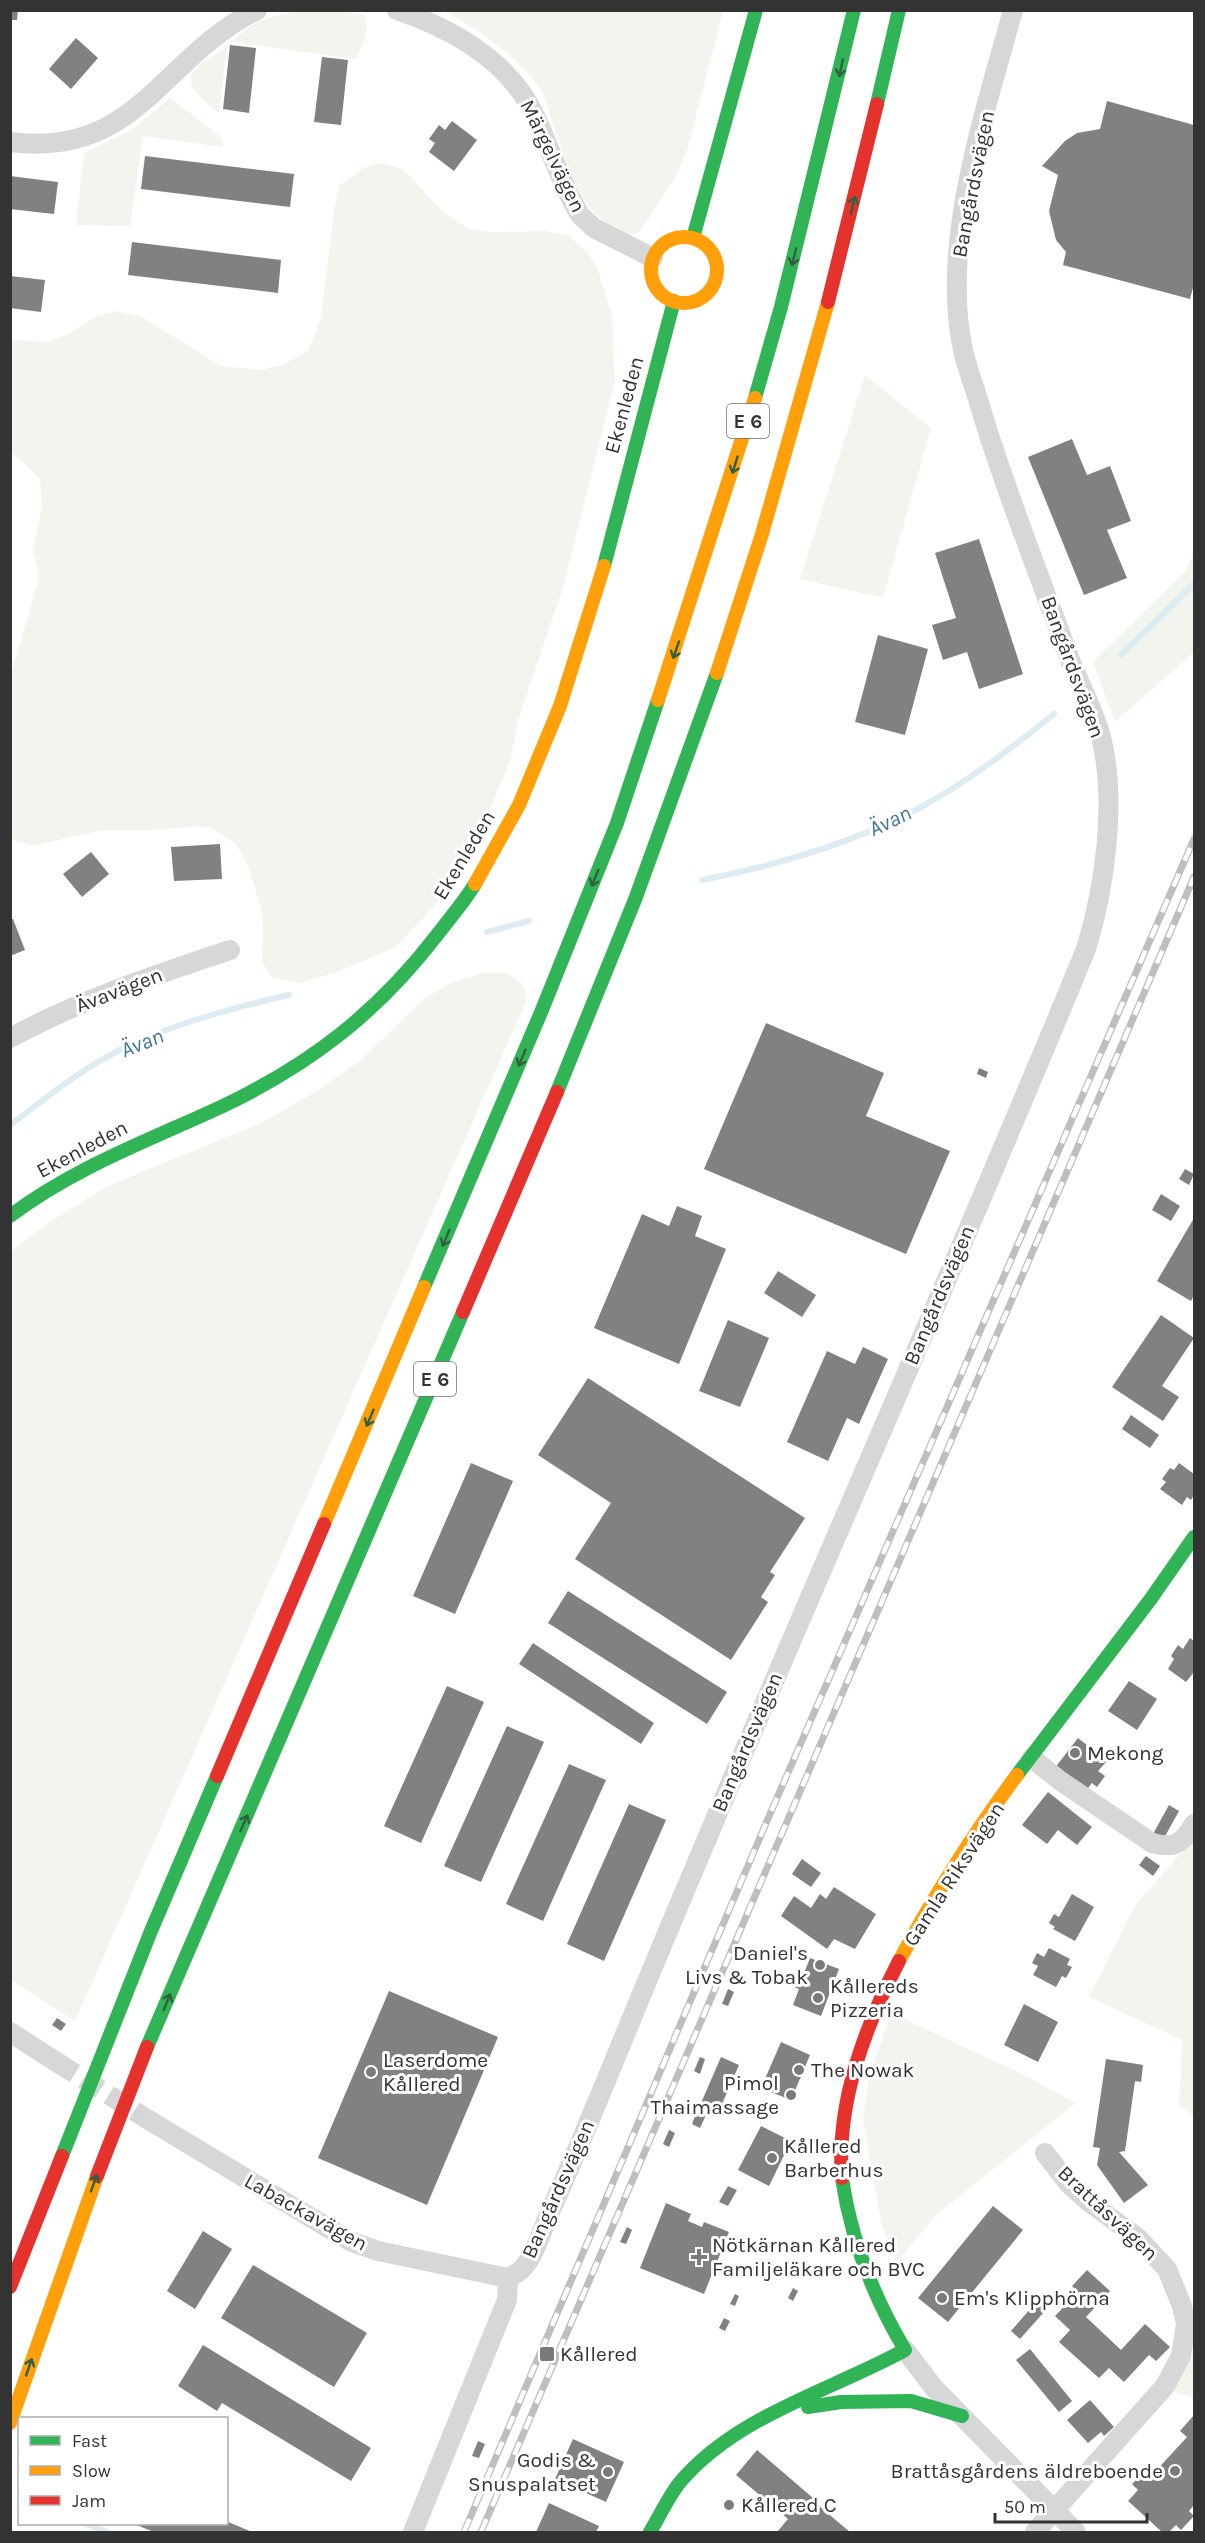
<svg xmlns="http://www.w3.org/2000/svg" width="1205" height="2543" font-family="Karla,sans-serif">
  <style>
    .green { fill: #f1f5ed }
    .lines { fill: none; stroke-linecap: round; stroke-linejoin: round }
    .stream { stroke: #ddebf3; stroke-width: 6 }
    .building { fill: #818181 }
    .street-tunnel { stroke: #d6d6d6; stroke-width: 20; stroke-dasharray: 20 10; stroke-linecap: butt }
    .street { stroke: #d7d7d7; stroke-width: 20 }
    .fast { stroke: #30b455; stroke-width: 14 }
    .slow { stroke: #ff9f0a; stroke-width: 14 }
    .jam { stroke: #e5322d; stroke-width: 14 }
    .rail-casing { stroke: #bebebe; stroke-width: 7 }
    .rail { stroke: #fff; stroke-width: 4.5; stroke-dasharray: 14; stroke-linecap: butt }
    .oneway { stroke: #32603f }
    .poi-dot { fill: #7a7a7a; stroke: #fff; stroke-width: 2 }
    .labels { text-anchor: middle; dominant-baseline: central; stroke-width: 6; stroke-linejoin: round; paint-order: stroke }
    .shield { fill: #fff; stroke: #707070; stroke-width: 1.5 }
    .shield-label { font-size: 20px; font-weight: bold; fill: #333 }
    .street-label { font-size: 21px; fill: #333; stroke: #fff }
    .poi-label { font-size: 21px; fill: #333; stroke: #fff; text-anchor: start }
    .water-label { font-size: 22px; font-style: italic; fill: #3f7597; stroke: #fff }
  </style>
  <rect width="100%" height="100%" fill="#fff"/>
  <!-- green -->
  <g class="green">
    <path d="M338 11 364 15C372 29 361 46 356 59L231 42C238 36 246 29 254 24 278 11 311 10 338 11Z"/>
    <path d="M442 11H723L688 148 676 176 641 230 633 235C581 222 567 167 552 121 548 110 546 97 539 87 521 60 471 23 442 11Z"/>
    <path d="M227 47 219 113C176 80 185 72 227 47Z"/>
    <polygon points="170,98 221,137 223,147 143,136 130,226 76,225 84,153 130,131"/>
    <polygon points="381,163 403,169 442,211 469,229 489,232 545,231 568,235 586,251 597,267 612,316 615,381 564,584 518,721 511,758 478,840 436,904 396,947 342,970 300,983 272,977 262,962 263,916 248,865 236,844 212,828 196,826 156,830 103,830 32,846 11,839 11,674 39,578 33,551 42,507 40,479 18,457 11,454 11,340 48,342 69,334 95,317 116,311 142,317 221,366 261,370 282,365 309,350 321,318 335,204 340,185 365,167"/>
    <polygon points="865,375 931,428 883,598 800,579"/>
    <polygon points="1194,553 1194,652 1115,722 1093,662 1185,572"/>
    <polygon points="483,973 508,973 523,985 527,999 75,2021 11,1980 11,1251 49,1222 108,1186 263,1122 315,1092 360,1061 424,999 450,983"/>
    <polygon points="1194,1839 1194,2116 1179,2105 1182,2040 1089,1997 1135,1905"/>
    <polygon points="891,2013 1018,2072 1076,2103 936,2215 896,2263 881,2222 863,2119 869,2078"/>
    <polygon points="1194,2334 1194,2398 1172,2391 1192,2353"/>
  </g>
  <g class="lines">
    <!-- stream -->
    <g class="stream">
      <polyline points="1121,655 1194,584"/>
      <path d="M702 880C779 865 854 843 923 806 970 780 1013 747 1054 714"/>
      <polyline points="487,932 529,921"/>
      <path d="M10 1125C45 1099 81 1069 120 1050 170 1025 235 1007 289 995"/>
      <polyline points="86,2524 107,2532"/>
    </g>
  </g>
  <!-- building -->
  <g class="building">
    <polygon points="10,10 18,10 17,20 10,20"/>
    <polygon points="76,38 98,58 71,89 49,69"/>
    <polygon points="230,45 256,48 249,113 223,109"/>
    <polygon points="322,57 348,60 341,125 314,122"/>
    <polygon points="1107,101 1194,125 1194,284 1190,299 1063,265 1066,252 1056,240 1049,211 1058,175 1042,166 1065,141 1077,133 1100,129"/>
    <polygon points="452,121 477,140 454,171 429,152 435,143 429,139 439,125 445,130"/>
    <polygon points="145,156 294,174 290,207 141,189"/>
    <polygon points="10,176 58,182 54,214 10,209"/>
    <polygon points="132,242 281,260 278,293 128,275"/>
    <polygon points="10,276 45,280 41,312 10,308"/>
    <polygon points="1072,439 1087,475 1110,466 1131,521 1107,530 1127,578 1084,595 1028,457"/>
    <polygon points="979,539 1023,674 979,689 967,652 943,660 932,625 956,618 935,553"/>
    <polygon points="878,635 928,649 905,735 855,722"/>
    <polygon points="220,844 222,879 174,881 171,847"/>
    <polygon points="91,852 109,874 82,897 63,874"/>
    <polygon points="13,919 25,950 10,956 10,920"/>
    <polygon points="766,1023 884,1073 866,1116 950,1151 906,1254 704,1169"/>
    <polygon points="979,1068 988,1072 986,1078 977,1074"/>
    <polygon points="1185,1169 1194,1174 1189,1185 1179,1179"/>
    <polygon points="1161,1194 1180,1206 1171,1221 1152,1210"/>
    <polygon points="677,1206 702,1216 695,1236 726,1249 679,1364 594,1328 642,1214 669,1226"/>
    <polygon points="1194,1218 1194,1295 1191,1301 1157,1281"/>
    <polygon points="778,1271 816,1295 802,1317 764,1293"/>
    <polygon points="1161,1315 1194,1338 1162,1386 1179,1397 1163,1421 1112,1387"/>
    <polygon points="728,1320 769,1338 740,1407 699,1391"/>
    <polygon points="863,1347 888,1359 859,1424 847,1418 828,1461 787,1442 827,1351 855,1364"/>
    <polygon points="588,1378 805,1518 770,1572 775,1575 761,1597 768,1602 731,1660 575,1559 611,1503 538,1455"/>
    <polygon points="1131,1415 1159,1435 1150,1448 1122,1429"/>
    <polygon points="471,1463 513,1481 455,1614 413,1596"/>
    <polygon points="1179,1463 1194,1474 1194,1495 1191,1500 1187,1497 1182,1505 1160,1489 1166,1482 1162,1479 1170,1468 1174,1470"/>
    <polygon points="568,1591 727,1692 707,1724 548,1623"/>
    <polygon points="1190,1638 1194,1641 1194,1672 1186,1682 1168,1669 1174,1659 1171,1656 1178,1645 1183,1649"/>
    <polygon points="533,1643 654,1723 641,1744 519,1664"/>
    <polygon points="1129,1681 1157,1699 1137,1730 1108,1711"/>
    <polygon points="447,1686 484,1702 421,1843 384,1826"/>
    <polygon points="507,1726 544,1742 481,1882 444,1866"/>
    <polygon points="1078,1738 1107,1761 1098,1771 1105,1776 1097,1787 1092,1783 1084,1793 1054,1769"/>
    <polygon points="569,1764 606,1780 543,1921 506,1904"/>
    <polygon points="1048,1792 1092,1827 1077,1845 1058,1830 1047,1844 1022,1825"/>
    <polygon points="629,1804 666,1820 604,1961 567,1944"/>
    <polygon points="1169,1805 1179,1811 1163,1840 1153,1834"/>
    <polygon points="1146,1856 1160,1866 1153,1876 1139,1865"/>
    <polygon points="802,1859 821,1873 811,1887 792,1874"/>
    <polygon points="834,1887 876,1914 855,1949 834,1939 827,1949 781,1916 794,1896 811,1908 820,1894 826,1899"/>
    <polygon points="1072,1894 1094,1907 1075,1941 1053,1929 1055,1927 1049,1923 1054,1914 1059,1917"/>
    <polygon points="1049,1948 1070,1959 1067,1965 1072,1967 1066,1978 1062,1976 1056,1987 1033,1975 1038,1966 1032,1963 1037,1953 1044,1957"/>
    <polygon points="810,1958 839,1969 821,2016 793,2005 799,1989 792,1986 798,1970 804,1973"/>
    <polygon points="728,1989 734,1992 728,2006 722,2004"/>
    <polygon points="389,1991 498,2037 427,2205 318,2158"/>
    <polygon points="1024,2004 1058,2022 1038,2062 1004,2045"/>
    <polygon points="57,2018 66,2024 61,2031 52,2025"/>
    <polygon points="781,2042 810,2055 791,2100 761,2088"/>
    <polygon points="700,2057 705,2059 700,2074 694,2071"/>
    <polygon points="721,2057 739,2065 719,2111 701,2103"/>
    <polygon points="1106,2059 1143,2065 1141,2082 1135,2081 1125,2151 1119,2152 1148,2185 1124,2203 1097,2165 1100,2148 1093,2147"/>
    <polygon points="697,2111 706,2115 700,2128 692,2124"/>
    <polygon points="761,2126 791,2141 769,2186 738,2170"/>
    <polygon points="669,2130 675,2133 669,2147 663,2144"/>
    <polygon points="728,2186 737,2190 728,2206 719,2202"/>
    <polygon points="666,2203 691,2214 688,2221 702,2227 704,2222 729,2232 704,2294 640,2268"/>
    <polygon points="993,2206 1023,2230 948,2322 918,2298"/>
    <polygon points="627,2227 632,2230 626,2244 620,2242"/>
    <polygon points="203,2231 232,2249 195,2309 167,2291"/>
    <polygon points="253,2265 367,2333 334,2387 221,2318"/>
    <polygon points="1087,2270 1110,2291 1086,2317 1121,2350 1145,2324 1170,2347 1156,2361 1149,2355 1124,2382 1109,2368 1099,2378 1059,2342 1070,2330 1055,2316 1078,2292 1072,2286"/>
    <polygon points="793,2288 798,2291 793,2301 788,2298"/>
    <polygon points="735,2294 739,2296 735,2306 730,2304"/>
    <polygon points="1043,2294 1052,2303 1020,2339 1011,2331"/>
    <polygon points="724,2318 730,2321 725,2331 719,2328"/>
    <polygon points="203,2345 371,2448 351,2481 222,2403 217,2411 178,2386"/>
    <polygon points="1030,2349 1072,2401 1059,2412 1016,2360"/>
    <polygon points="1090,2400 1114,2427 1104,2436 1101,2432 1088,2443 1067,2420"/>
    <polygon points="1194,2415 1194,2505 1189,2511 1194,2516 1181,2530 1176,2525 1169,2532 1162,2532 1128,2501 1138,2490 1132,2484 1147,2469 1153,2474 1187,2437 1180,2431"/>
    <polygon points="573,2439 624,2462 606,2502 555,2479"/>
    <polygon points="478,2441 485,2444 479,2458 472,2456"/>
    <polygon points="757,2450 813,2498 812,2500 850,2532 777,2532 788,2519 736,2475"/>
    <polygon points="549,2503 599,2526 596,2532 536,2532"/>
    <polygon points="226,2521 252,2532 154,2532 134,2524 226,2524"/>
  </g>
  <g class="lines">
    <!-- street-tunnel -->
    <polyline class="street-tunnel" points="58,2063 152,2122"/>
    <!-- street -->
    <g class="street">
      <path d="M397 10C453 29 511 62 536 118 551 150 561 184 580 215L594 228 653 258"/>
      <path d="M10 142C138 158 160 58 257 10"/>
      <path d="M10 1038C80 1000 155 975 230 950"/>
      <path d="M1032 1758 1059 1780 1152 1843C1174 1849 1182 1844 1194 1824"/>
      <polyline points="10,2032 58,2063"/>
      <polyline points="152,2122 350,2241 378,2251 508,2278"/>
      <path d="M508 2278C512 2275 517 2274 521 2270 535 2257 542 2229 550 2212 581 2143 609 2073 638 2003 784 1650 941 1302 1086 949 1105 888 1117 800 1101 737 1094 711 1080 685 1070 660 1041 579 1008 498 983 416 977 394 968 372 963 350 940 244 985 113 1013 10"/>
      <polyline points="905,2350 934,2388 1076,2532"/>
      <polyline points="413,2532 507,2300 508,2278"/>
      <polyline points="1035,2532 1165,2386 1181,2356 1186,2324 1182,2306 1167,2269 1138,2238 1089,2202 1068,2183 1045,2153"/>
    </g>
    <!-- fast -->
    <g class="fast">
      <polyline points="877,104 899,10"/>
      <polyline points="693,238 756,10"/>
      <polyline points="755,398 781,307 854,10"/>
      <polyline points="604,566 674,301"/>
      <polyline points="557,1092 636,897 717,673"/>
      <path d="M10 1216C75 1167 150 1140 223 1106 311 1064 378 1012 437 935 450 918 464 902 475 884"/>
      <polyline points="424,1287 542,1010 617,823 658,700"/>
      <polyline points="1017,1775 1150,1600 1194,1537"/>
      <polyline points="147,2047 463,1312"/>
      <polyline points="62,2156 151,1931 217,1776"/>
      <polyline points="808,2407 841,2402 911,2401 962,2416"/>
      <path d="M650 2532C660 2516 669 2495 681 2481 738 2415 830 2391 905 2350 873 2296 851 2240 842 2178"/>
    </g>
    <!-- slow -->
    <g class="slow">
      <circle cx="684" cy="270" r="33"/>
      <polyline points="717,673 762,534 828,302"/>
      <polyline points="658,700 755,398"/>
      <polyline points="475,884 519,805 560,706 604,566"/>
      <polyline points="324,1524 424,1287"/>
      <path d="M899 1961C934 1896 973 1834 1017 1775"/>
      <polyline points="10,2423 97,2176"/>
    </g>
    <!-- jam -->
    <g class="jam">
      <polyline points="828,302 877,104"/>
      <polyline points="463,1312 557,1092"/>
      <polyline points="217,1776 324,1524"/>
      <polyline points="97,2176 147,2047"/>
      <path d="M842 2178C836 2103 865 2027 899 1961"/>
      <polyline points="10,2287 62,2156"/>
    </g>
    <defs>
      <g id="rail">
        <polyline points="464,2532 770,1814 1194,839"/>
        <polyline points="481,2532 1194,877"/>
      </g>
    </defs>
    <!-- rail casing -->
    <use href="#rail" class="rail-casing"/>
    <!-- rail -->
    <use href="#rail" class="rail"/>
  </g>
  <!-- one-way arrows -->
  <defs><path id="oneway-shaft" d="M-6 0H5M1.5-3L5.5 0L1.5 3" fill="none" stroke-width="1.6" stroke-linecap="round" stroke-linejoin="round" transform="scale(1.5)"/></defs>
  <g class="oneway">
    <use href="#oneway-shaft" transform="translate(841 68) rotate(102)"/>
    <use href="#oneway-shaft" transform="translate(853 205) rotate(-76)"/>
    <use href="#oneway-shaft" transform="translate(794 257) rotate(104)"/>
    <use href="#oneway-shaft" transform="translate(735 465) rotate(107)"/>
    <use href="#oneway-shaft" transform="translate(676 650) rotate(109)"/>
    <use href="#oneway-shaft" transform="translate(595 878) rotate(112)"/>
    <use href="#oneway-shaft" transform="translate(522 1058) rotate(113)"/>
    <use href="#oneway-shaft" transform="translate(446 1238) rotate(113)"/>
    <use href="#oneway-shaft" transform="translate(370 1418) rotate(113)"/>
    <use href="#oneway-shaft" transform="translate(244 1823) rotate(-66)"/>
    <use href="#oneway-shaft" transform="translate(167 2002) rotate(-68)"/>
    <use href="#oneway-shaft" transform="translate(94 2183) rotate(-70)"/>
    <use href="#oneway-shaft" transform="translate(29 2367) rotate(-71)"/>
  </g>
  <!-- markers -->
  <g class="poi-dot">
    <circle cx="1075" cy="1753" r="6"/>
    <circle cx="820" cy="1965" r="6"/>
    <circle cx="818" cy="1998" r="6"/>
    <circle cx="799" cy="2070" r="6"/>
    <circle cx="371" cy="2072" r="6"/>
    <circle cx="791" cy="2095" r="6"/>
    <circle cx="772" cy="2158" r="6"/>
    <path d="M696 2248h6v6h6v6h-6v6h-6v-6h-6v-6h6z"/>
    <circle cx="942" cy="2298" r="6"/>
    <rect x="539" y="2346" width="16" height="16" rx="3"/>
    <circle cx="1175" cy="2471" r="6"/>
    <circle cx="608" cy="2472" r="6"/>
    <circle cx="729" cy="2505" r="6"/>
  </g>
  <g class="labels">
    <!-- shield labels -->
    <g class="shield">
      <rect x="727" y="404" width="42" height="34" rx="4.5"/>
      <rect x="414" y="1362" width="42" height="34" rx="4.5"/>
    </g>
    <g class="shield-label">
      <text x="748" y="421">E 6</text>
      <text x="435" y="1379">E 6</text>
    </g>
    <!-- street labels -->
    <g class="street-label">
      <text transform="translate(553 156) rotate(64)">Märgelvägen</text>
      <text transform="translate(973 184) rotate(-79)">Bangårdsvägen</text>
      <text transform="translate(624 405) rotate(-75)">Ekenleden</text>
      <text transform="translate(1073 667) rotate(70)">Bangårdsvägen</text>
      <text transform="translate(464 855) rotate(-59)">Ekenleden</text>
      <text transform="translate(119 990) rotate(-21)">Ävavägen</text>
      <text transform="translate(82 1149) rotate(-28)">Ekenleden</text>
      <text transform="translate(939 1295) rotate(-67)">Bangårdsvägen</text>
      <text transform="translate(747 1742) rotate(-67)">Bangårdsvägen</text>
      <text transform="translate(954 1874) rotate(-57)">Gamla Riksvägen</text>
      <text transform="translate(558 2189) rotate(-66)">Bangårdsvägen</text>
      <text transform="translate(306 2212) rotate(29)">Labackavägen</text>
      <text transform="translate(1108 2213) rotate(43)">Brattåsvägen</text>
    </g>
    <!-- poi labels -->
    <g class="poi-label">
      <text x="1087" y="1753">Mekong</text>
      <text x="808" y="1953" text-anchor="end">Daniel's<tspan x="808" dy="24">Livs &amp; Tobak</tspan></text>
      <text x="830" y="1986">Kållereds<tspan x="830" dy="24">Pizzeria</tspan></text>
      <text x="383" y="2060">Laserdome<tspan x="383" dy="24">Kållered</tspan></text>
      <text x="811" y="2070">The Nowak</text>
      <text x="779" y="2083" text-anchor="end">Pimol<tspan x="779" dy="24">Thaimassage</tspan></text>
      <text x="784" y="2146">Kållered<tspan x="784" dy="24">Barberhus</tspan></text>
      <text x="712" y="2245">Nötkärnan Kållered<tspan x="712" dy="24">Familjeläkare och BVC</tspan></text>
      <text x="954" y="2298">Em's Klipphörna</text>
      <text x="560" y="2354">Kållered</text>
      <text x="596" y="2460" text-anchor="end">Godis &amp;<tspan x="596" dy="24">Snuspalatset</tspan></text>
      <text x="1163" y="2471" text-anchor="end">Brattåsgårdens äldreboende</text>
      <text x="741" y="2505">Kållered C</text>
    </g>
    <!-- water labels -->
    <g class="water-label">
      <text transform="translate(890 821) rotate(-25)">Ävan</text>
      <text transform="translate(142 1043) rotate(-22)">Ävan</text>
    </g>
  </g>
  <!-- border -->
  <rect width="1205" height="2543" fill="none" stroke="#333333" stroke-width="24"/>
  <!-- legend -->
  <rect x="18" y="2417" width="210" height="108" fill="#ffffff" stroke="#adadad" stroke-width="1.5"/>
  <rect x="30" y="2436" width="30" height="9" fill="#30b455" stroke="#adadad" stroke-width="1.5"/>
  <text x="72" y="2447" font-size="18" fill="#333333">Fast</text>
  <rect x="30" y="2466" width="30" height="9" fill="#ff9f0a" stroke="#adadad" stroke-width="1.5"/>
  <text x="72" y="2477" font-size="18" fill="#333333">Slow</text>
  <rect x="30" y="2496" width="30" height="9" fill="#e5322d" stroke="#adadad" stroke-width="1.5"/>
  <text x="72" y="2507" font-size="18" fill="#333333">Jam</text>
  <!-- scale -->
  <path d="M995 2513v9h152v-9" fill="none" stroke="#333333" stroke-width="3"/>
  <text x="1004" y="2513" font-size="18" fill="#333333" stroke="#ffffff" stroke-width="4.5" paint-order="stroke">50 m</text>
</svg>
